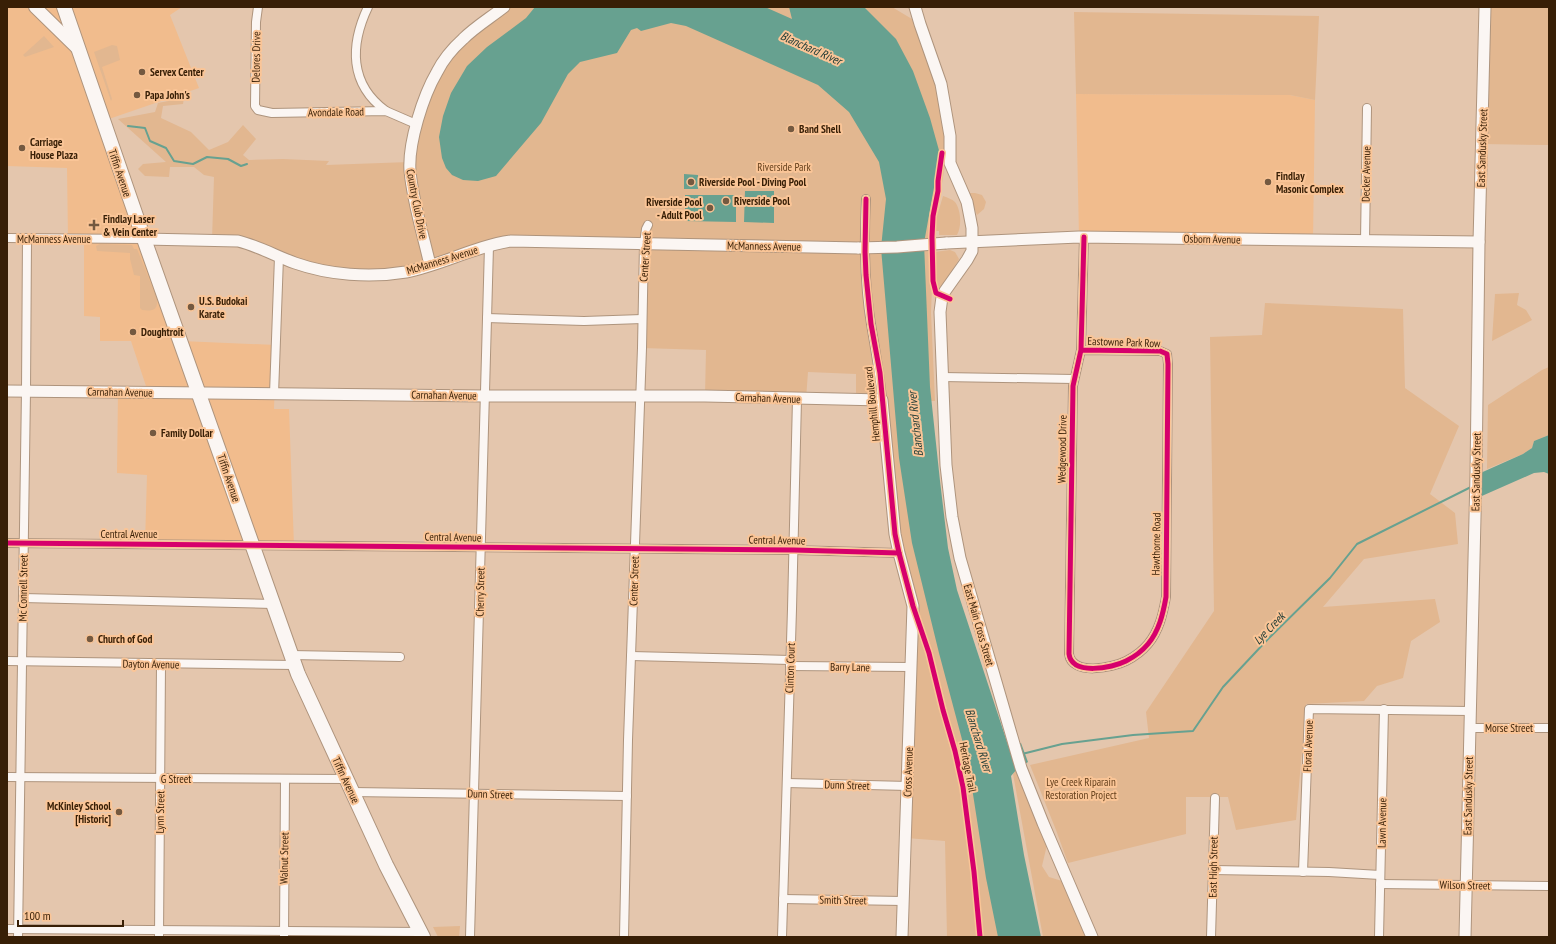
<svg xmlns="http://www.w3.org/2000/svg" width="1556" height="944" font-family="'PT Sans Narrow',sans-serif">
  <style>
    .built { fill: #f1bc8d }
    .green { fill: #e2b790 }
    .water { fill: #67a190 }
    .lines { fill: none; stroke-linecap: round; stroke-linejoin: round }
    .stream { stroke: #67a190; stroke-width: 2 }
    .street-casing { stroke: #ae947d; stroke-width: 10 }
    .secondary-casing { stroke: #ae947d; stroke-width: 13 }
    .primary-casing { stroke: #ae947d; stroke-width: 14 }
    .highway-casing { stroke: #ae947d; stroke-width: 16 }
    .street { stroke: #fbf6f3; stroke-width: 8 }
    .secondary { stroke: #fbf6f3; stroke-width: 11 }
    .primary { stroke: #fbf6f3; stroke-width: 12 }
    .highway { stroke: #fbf6f3; stroke-width: 14 }
    .secondary-bridge-casing { stroke: #ae947d; stroke-width: 13; stroke-linecap: butt }
    .secondary-bridge { stroke: #fbf6f3; stroke-width: 11 }
    .cycleway-casing { stroke: #fac597; stroke-width: 8 }
    .cycleway { stroke: #d6006c; stroke-width: 5 }
    .poi-dot { fill: #745940; stroke: #fac597; stroke-width: 1.5 }
    .labels { text-anchor: middle; dominant-baseline: central; stroke-width: 4; stroke-linejoin: round; paint-order: stroke }
    .street-label { font-size: 11px; fill: #381f06; stroke: #fac597 }
    .poi-label { font-size: 11px; font-weight: bold; fill: #381f06; stroke: #fac597; text-anchor: start }
    .park-label { font-size: 11px; fill: #643f1b; stroke: #fac597 }
    .water-label { font-size: 12px; font-style: italic; fill: #1d3a35; stroke: #fac597 }
  </style>
  <rect width="100%" height="100%" fill="#e4c6ad"/>
  <!-- built -->
  <g class="built">
    <polygon points="7,7 182,7 170,15 199,88 103,121 181,341 276,345 274,409 289,409 294,546 145,544 147,475 117,473 118,392 148,392 131,341 100,341 100,317 84,316 84,239 68,238 67,168 7,166"/>
    <polygon points="1076,94 1290,95 1315,100 1313,240 1079,237"/>
  </g>
  <!-- green -->
  <g class="green">
    <path d="M504 7H892L912 19 936 84 945 136V164L937 216 943 196C948 198 952 199 955 202 961 210 962 226 957 235H939V231H935L936 225 933 258 931 313 935 401H913L1019 937H947L945 841 906 838 913 606 899 553 882 400 856 399V374L808 372 806 399 705 396 706 350 642 348 644 244 511 241 430 265 338 273 248 244 212 240 214 177 204 175 194 167H170L169 177 145 176 138 169 143 164 166 162 118 119 155 112 158 103 184 98 183 104 163 106 161 118 191 132 209 150 228 142 243 125 256 139 243 155 249 160 283 159 329 161 326 165 409 162 437 72Z"/>
    <polygon points="1485,7 1549,7 1549,145 1482,144"/>
    <polygon points="1074,12 1319,16 1315,100 1290,95 1076,94"/>
    <polygon points="44,36 54,47 25,57 23,55"/>
    <polygon points="112,45 117,46 120,60 102,67 112,99 111,101 94,52"/>
    <polygon points="969,193 975,193 982,195 986,202 984,209 977,215"/>
    <path d="M100 244 132 245 134 249H137L157 299C158 311 152 311 142 310L140 308V276L134 275 130 259V253L97 251 96 246Z"/>
    <polygon points="950,250 955,252 959,259 942,289 939,290 936,288 934,252"/>
    <polygon points="1519,293 1517,305 1526,310 1532,320 1492,341 1495,294"/>
    <polygon points="1265,303 1403,309 1405,388 1459,426 1430,494 1455,513 1458,544 1364,559 1323,607 1435,599 1440,622 1411,641 1403,678 1377,686 1364,701 1306,704 1296,820 1236,830 1228,797 1186,797 1186,834 1068,863 1056,830 1030,765 1149,738 1146,712 1214,611 1210,337 1262,335"/>
    <polygon points="1549,367 1549,435 1534,441 1532,448 1523,454 1487,469 1488,405 1542,370"/>
    <polygon points="1017,769 1047,845 1042,866 1049,877 1062,881 1066,887 1087,937 1043,937 1013,774"/>
    <polygon points="460,926 459,937 438,937 433,927"/>
  </g>
  <!-- water -->
  <g class="water">
    <polygon points="535,7 765,7 792,19 789,7 864,7 896,39 913,71 930,118 940,154 924,243 930,387 940,481 948,548 957,590 1008,745 1021,743 1028,762 1017,769 1011,776 1024,855 1041,937 998,937 986,878 968,762 939,653 912,543 899,458 881,248 886,199 879,162 849,112 818,85 686,26 671,23 641,31 637,28 631,30 617,53 580,62 568,74 541,123 496,176 478,181 463,180 452,175 446,168 442,158 439,137 443,116 451,93 467,66 487,47 526,18"/>
    <polygon points="684,174 698,175 698,189 684,189"/>
    <polygon points="745,191 774,191 774,223 744,222"/>
    <polygon points="685,195 736,195 736,222 685,221"/>
    <polygon points="1549,435 1549,474 1544,472 1534,473 1475,499 1476,475 1523,454 1532,448 1534,441"/>
  </g>
  <g class="lines">
    <!-- stream -->
    <g class="stream">
      <polyline points="128,126 145,128 150,141 166,148 174,161 193,164 207,157 228,159 241,166 247,164"/>
      <polyline points="1022,754 1062,744 1133,735 1193,731 1223,687 1268,639 1330,578 1357,544 1471,487"/>
    </g>
    <defs>
      <g id="street">
        <polyline points="258,7 256,22 255,106 258,110 272,113 386,111 416,124"/>
        <path d="M368 7C350 45 349 84 386 111"/>
        <path d="M866 199C864 240 864 283 871 324 875 349 880 374 882 400"/>
        <polyline points="7,238 144,239"/>
        <polyline points="1365,241 1367,108"/>
        <polyline points="487,318 584,321 642,319"/>
        <path d="M1081 350 1160 351 1167 354 1168 364 1166 597C1163 614 1159 631 1148 644 1143 650 1134 657 1126 661 1112 668 1072 676 1069 654L1073 386 1081 350 1084 237"/>
        <polyline points="942,377 1074,379"/>
        <polyline points="274,394 279,257"/>
        <polyline points="7,543 794,550 899,553"/>
        <polyline points="23,598 272,604"/>
        <polyline points="291,655 400,657"/>
        <polyline points="631,656 790,660"/>
        <polyline points="7,661 295,665"/>
        <polyline points="790,666 911,667"/>
        <polyline points="1469,728 1549,728"/>
        <polyline points="7,777 346,779"/>
        <polyline points="787,783 908,786"/>
        <polyline points="352,792 627,796"/>
        <polyline points="1213,870 1329,872 1380,875"/>
        <polyline points="1303,872 1309,709 1470,711"/>
        <polyline points="1380,884 1549,886"/>
        <polyline points="783,899 903,901"/>
        <polyline points="7,929 420,932"/>
        <polyline points="18,937 26,391 27,239"/>
        <polyline points="159,937 161,664"/>
        <polyline points="284,937 285,779"/>
        <polyline points="470,937 489,246"/>
        <polyline points="624,937 628,740 642,348 644,244 646,229 648,225"/>
        <polyline points="782,937 792,609 797,399"/>
        <polyline points="1211,937 1215,798"/>
        <polyline points="1379,937 1384,709"/>
      </g>
      <g id="secondary">
        <polyline points="915,7 920,24 941,84 950,136 950,163 967,202 972,228 972,251 967,260 945,291 942,297 940,312 946,465 952,517 960,558 1021,768 1043,823 1092,937"/>
        <path d="M144 239 238 241C258 246 276 256 295 263 329 275 370 278 406 272 442 265 475 246 511 241L859 248"/>
        <polyline points="946,243 1079,237 1479,242"/>
        <path d="M430 265C423 234 413 203 410 171 408 143 423 96 437 72 443 60 453 48 463 39 475 27 490 18 504 7"/>
        <polyline points="7,391 485,396 705,396 882,400 895,534 899,553 913,606 902,937"/>
        <polyline points="1465,937 1476,475 1479,242 1485,7"/>
      </g>
      <polyline id="primary" points="35,7 78,49"/>
      <polyline id="highway" points="64,7 144,239 298,674 386,865 423,937"/>
    </defs>
    <!-- street casing -->
    <use href="#street" class="street-casing"/>
    <!-- secondary casing -->
    <use href="#secondary" class="secondary-casing"/>
    <!-- primary casing -->
    <use href="#primary" class="primary-casing"/>
    <!-- highway casing -->
    <use href="#highway" class="highway-casing"/>
    <!-- street -->
    <use href="#street" class="street"/>
    <!-- secondary -->
    <use href="#secondary" class="secondary"/>
    <!-- primary -->
    <use href="#primary" class="primary"/>
    <!-- highway -->
    <use href="#highway" class="highway"/>
    <defs>
      <polyline id="secondary-bridge" points="859,248 897,247 946,243"/>
    </defs>
    <!-- secondary-bridge casing -->
    <use href="#secondary-bridge" class="secondary-bridge-casing"/>
    <!-- secondary-bridge -->
    <use href="#secondary-bridge" class="secondary-bridge"/>
    <defs>
      <g id="cycleway">
        <polyline points="942,153 938,181 938,191 933,216 932,237 933,281 936,293 950,299"/>
        <polyline points="866,199 865,252 866,275 871,324 880,373 895,534 899,553 913,606 929,653 943,710 955,751 963,787 974,872 980,937"/>
        <path d="M1081 350 1160 351 1167 354 1168 364 1166 597C1163 614 1159 631 1148 644 1143 650 1134 657 1126 661 1112 668 1072 676 1069 654L1073 386 1081 350 1084 237"/>
        <polyline points="7,543 794,550 899,553"/>
      </g>
    </defs>
    <!-- cycleway casing -->
    <use href="#cycleway" class="cycleway-casing"/>
    <!-- cycleway -->
    <use href="#cycleway" class="cycleway"/>
  </g>
  <!-- markers -->
  <g class="poi-dot">
    <circle cx="142" cy="72" r="4"/>
    <circle cx="137" cy="95" r="4"/>
    <circle cx="791" cy="129" r="4"/>
    <circle cx="22" cy="148" r="4"/>
    <circle cx="691" cy="182" r="4"/>
    <circle cx="1268" cy="182" r="4"/>
    <circle cx="726" cy="201" r="4"/>
    <circle cx="710" cy="208" r="4"/>
    <path d="M92 219h4v4h4v4h-4v4h-4v-4h-4v-4h4z"/>
    <circle cx="191" cy="307" r="4"/>
    <circle cx="133" cy="332" r="4"/>
    <circle cx="153" cy="433" r="4"/>
    <circle cx="90" cy="639" r="4"/>
    <circle cx="119" cy="812" r="4"/>
  </g>
  <g class="labels">
    <!-- street labels -->
    <g class="street-label">
      <text transform="translate(256 57) rotate(-89)">Delores Drive</text>
      <text transform="translate(336 112) rotate(-1)">Avondale Road</text>
      <text transform="translate(1482 148) rotate(-88)">East Sandusky Street</text>
      <text transform="translate(120 173) rotate(71)">Tiffin Avenue</text>
      <text transform="translate(1366 174) rotate(-89)">Decker Avenue</text>
      <text transform="translate(417 204) rotate(79)">Country Club Drive</text>
      <text x="54" y="239">McManness Avenue</text>
      <text transform="translate(1212 239) rotate(1)">Osborn Avenue</text>
      <text transform="translate(764 246) rotate(1)">McManness Avenue</text>
      <text transform="translate(645 257) rotate(-86)">Center Street</text>
      <text transform="translate(442 260) rotate(-17)">McManness Avenue</text>
      <text transform="translate(1124 342) rotate(2)">Eastowne Park Row</text>
      <text transform="translate(120 392) rotate(1)">Carnahan Avenue</text>
      <text transform="translate(444 395) rotate(1)">Carnahan Avenue</text>
      <text transform="translate(768 398) rotate(2)">Carnahan Avenue</text>
      <text transform="translate(872 404) rotate(-96)">Hemphill Boulevard</text>
      <text transform="translate(1062 449) rotate(-89)">Wedgewood Drive</text>
      <text transform="translate(1476 472) rotate(-89)">East Sandusky Street</text>
      <text transform="translate(229 478) rotate(71)">Tiffin Avenue</text>
      <text x="129" y="534">Central Avenue</text>
      <text transform="translate(453 537) rotate(1)">Central Avenue</text>
      <text transform="translate(777 540) rotate(1)">Central Avenue</text>
      <text transform="translate(1156 544) rotate(-89)">Hawthorne Road</text>
      <text transform="translate(634 581) rotate(-88)">Center Street</text>
      <text transform="translate(23 588) rotate(-89)">Mc Connell Street</text>
      <text transform="translate(480 592) rotate(-89)">Cherry Street</text>
      <text transform="translate(979 625) rotate(74)">East Main Cross Street</text>
      <text transform="translate(151 664) rotate(1)">Dayton Avenue</text>
      <text transform="translate(850 667) rotate(1)">Barry Lane</text>
      <text transform="translate(790 668) rotate(-88)">Clinton Court</text>
      <text x="1509" y="728">Morse Street</text>
      <text transform="translate(1308 746) rotate(-88)">Floral Avenue</text>
      <text transform="translate(968 767) rotate(79)">Heritage Trail</text>
      <text transform="translate(908 772) rotate(-88)">Cross Avenue</text>
      <text x="176" y="779">G Street</text>
      <text transform="translate(346 780) rotate(65)">Tiffin Avenue</text>
      <text transform="translate(847 785) rotate(2)">Dunn Street</text>
      <text transform="translate(490 794) rotate(2)">Dunn Street</text>
      <text transform="translate(1468 796) rotate(-89)">East Sandusky Street</text>
      <text transform="translate(160 812) rotate(-89)">Lynn Street</text>
      <text transform="translate(1382 823) rotate(-89)">Lawn Avenue</text>
      <text transform="translate(284 858) rotate(-89)">Walnut Street</text>
      <text transform="translate(1213 867) rotate(-89)">East High Street</text>
      <text transform="translate(1465 885) rotate(1)">Wilson Street</text>
      <text transform="translate(843 900) rotate(1)">Smith Street</text>
    </g>
    <!-- poi labels -->
    <g class="poi-label">
      <text x="150" y="72">Servex Center</text>
      <text x="145" y="95">Papa John's</text>
      <text x="799" y="129">Band Shell</text>
      <text x="30" y="142">Carriage<tspan x="30" dy="13">House Plaza</tspan></text>
      <text x="1276" y="176">Findlay<tspan x="1276" dy="13">Masonic Complex</tspan></text>
      <text x="699" y="182">Riverside Pool - Diving Pool</text>
      <text x="734" y="201">Riverside Pool</text>
      <text x="702" y="202" text-anchor="end">Riverside Pool<tspan x="702" dy="13">- Adult Pool</tspan></text>
      <text x="103" y="219">Findlay Laser<tspan x="103" dy="13">&amp; Vein Center</tspan></text>
      <text x="199" y="301">U.S. Budokai<tspan x="199" dy="13">Karate</tspan></text>
      <text x="141" y="332">Doughtroit</text>
      <text x="161" y="433">Family Dollar</text>
      <text x="98" y="639">Church of God</text>
      <text x="111" y="806" text-anchor="end">McKinley School<tspan x="111" dy="13">[Historic]</tspan></text>
    </g>
    <!-- park labels -->
    <g class="park-label">
      <text x="784" y="167">Riverside Park</text>
      <text x="1081" y="782">Lye Creek Riparain<tspan x="1081" dy="13">Restoration Project</tspan></text>
    </g>
    <!-- water labels -->
    <g class="water-label">
      <text transform="translate(811 48) rotate(24)">Blanchard River</text>
      <text transform="translate(915 424) rotate(-96)">Blanchard River</text>
      <text transform="translate(1269 628) rotate(-46)">Lye Creek</text>
      <text transform="translate(979 740) rotate(73)">Blanchard River</text>
    </g>
  </g>
  <!-- border -->
  <rect width="1556" height="944" fill="none" stroke="#381f06" stroke-width="16"/>
  <!-- scale -->
  <path d="M18 920v6h105v-6" fill="none" stroke="#381f06" stroke-width="2"/>
  <text x="24" y="920" font-size="12" fill="#381f06" stroke="#fac597" stroke-width="3" paint-order="stroke">100 m</text>
</svg>
